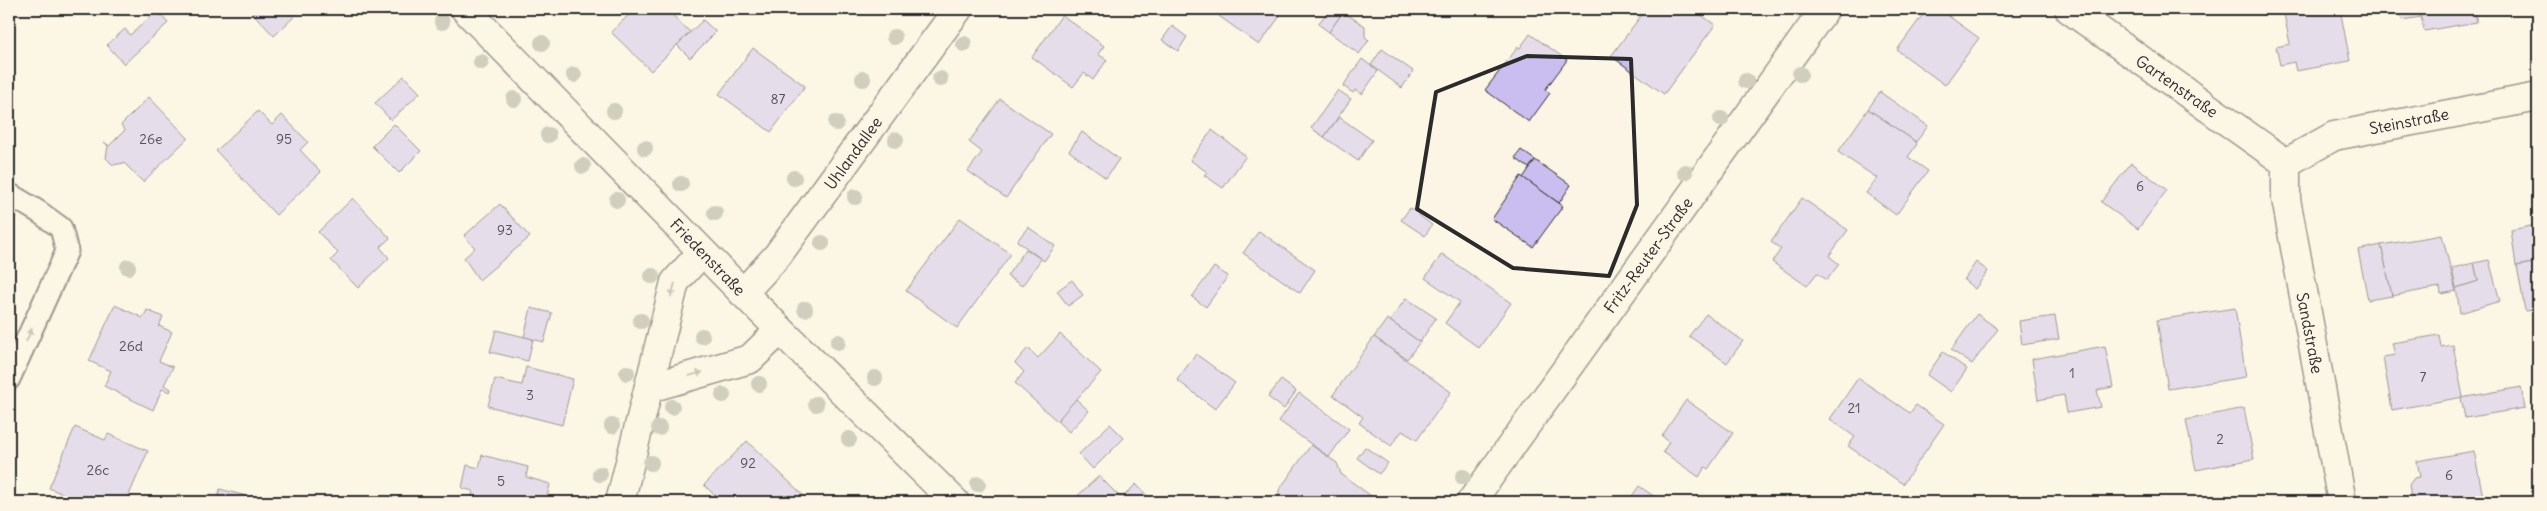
<svg xmlns="http://www.w3.org/2000/svg" width="2547" height="511" font-family="Delius,sans-serif">
  <style>
    .building { fill: #cabef0; stroke: #2b2b2b }
    .lines { fill: none; stroke-linecap: round; stroke-linejoin: round }
    .service-casing { stroke: #2b2b2b; stroke-width: 25 }
    .minor-casing { stroke: #2b2b2b; stroke-width: 31 }
    .tertiary-casing { stroke: #2b2b2b; stroke-width: 31 }
    .service { stroke: #fcf5e5; stroke-width: 21 }
    .minor { stroke: #fcf5e5; stroke-width: 28 }
    .tertiary { stroke: #fcf5e5; stroke-width: 28 }
    .tree { fill: #9c9f8e }
    .oneway { fill: #949088 }
    .marked { fill: none; stroke: #2b2b2b; stroke-width: 4; stroke-linejoin: round }
    .labels { text-anchor: middle; dominant-baseline: central; stroke-width: 4.5; stroke-linejoin: round; paint-order: stroke }
    .number-label { font-size: 14px; fill: #53505c }
    .street-label { font-size: 16px; fill: #2b2b2b; stroke: #fcf5e5 }
  </style>
  <rect width="100%" height="100%" fill="#fcf5e5"/>
  <filter id="ink" filterUnits="userSpaceOnUse"><feTurbulence type="fractalNoise" baseFrequency=".02" numOctaves="2"/><feDisplacementMap in="SourceGraphic" scale="10" xChannelSelector="R" yChannelSelector="G"/><feConvolveMatrix kernelMatrix="1 2 1 2 8 2 1 2 1" color-interpolation-filters="sRGB"/></filter>
  <g filter="url(#ink)">
    <!-- building -->
    <g class="building">
      <polygon points="249,9 302,9 274,36"/>
      <polygon points="635,9 666,9 690,32 651,71 611,32"/>
      <polygon points="1224,9 1271,9 1280,16 1259,45 1219,16"/>
      <polygon points="1330,9 1339,9 1343,12 1329,32 1318,24"/>
      <polygon points="1646,9 1693,9 1715,25 1664,94 1611,56"/>
      <polygon points="1927,9 1939,9 1979,38 1945,85 1897,50"/>
      <polygon points="2283,9 2340,9 2350,61 2296,71 2294,62 2280,65 2276,47 2290,44"/>
      <polygon points="2400,9 2419,9 2421,17 2402,20"/>
      <polygon points="2419,9 2474,9 2477,22 2424,31"/>
      <polygon points="157,11 168,23 124,64 107,45 125,29 130,35"/>
      <polygon points="1343,12 1365,26 1365,37 1369,40 1359,54 1329,32"/>
      <polygon points="1062,15 1104,46 1098,54 1107,60 1093,80 1084,73 1073,87 1032,57"/>
      <polygon points="703,20 716,32 690,58 677,45"/>
      <polygon points="1172,26 1187,37 1178,51 1162,40"/>
      <polygon points="1530,34 1567,60 1545,90 1550,93 1529,122 1485,90 1518,47 1520,48"/>
      <polygon points="753,48 805,86 771,132 719,94"/>
      <polygon points="1382,49 1413,71 1402,88 1371,65"/>
      <polygon points="1362,59 1378,71 1362,94 1355,90 1353,93 1343,86"/>
      <polygon points="404,76 420,93 391,120 375,103"/>
      <polygon points="1338,90 1351,99 1324,137 1311,128"/>
      <polygon points="1880,92 1928,126 1916,142 1868,109"/>
      <polygon points="149,97 188,138 143,182 124,163 113,165 106,158 108,146 104,142 109,146 125,130 121,125"/>
      <polygon points="1000,99 1051,134 1006,198 968,171 982,152 969,142"/>
      <polygon points="1868,109 1916,142 1917,144 1908,157 1928,171 1896,215 1866,193 1877,178 1838,152"/>
      <polygon points="258,111 272,125 282,115 308,142 300,150 321,172 276,215 216,151"/>
      <polygon points="1339,117 1372,140 1358,161 1324,137"/>
      <polygon points="394,124 421,151 399,173 372,146"/>
      <polygon points="1212,130 1246,156 1223,188 1204,175 1207,172 1190,160"/>
      <polygon points="1082,132 1119,159 1106,178 1069,151"/>
      <polygon points="1521,150 1535,160 1529,168 1515,158"/>
      <polygon points="1535,160 1571,185 1559,203 1523,178"/>
      <polygon points="2131,163 2167,190 2138,229 2101,202"/>
      <polygon points="1521,176 1563,206 1533,247 1492,219"/>
      <polygon points="353,198 390,238 380,247 389,258 358,288 331,260 338,253 318,232"/>
      <polygon points="1802,198 1848,230 1829,256 1839,264 1827,280 1817,273 1807,286 1772,262 1781,249 1771,242"/>
      <polygon points="500,204 530,237 479,280 464,258 475,248 464,236"/>
      <polygon points="1410,208 1432,225 1425,236 1401,220"/>
      <polygon points="960,218 1011,254 957,328 906,291"/>
      <polygon points="2535,225 2538,262 2516,266 2511,230"/>
      <polygon points="1028,227 1055,246 1044,261 1017,241"/>
      <polygon points="1259,231 1315,270 1300,293 1243,253"/>
      <polygon points="2442,235 2456,291 2441,294 2440,287 2392,296 2381,245"/>
      <polygon points="2381,245 2392,296 2368,300 2358,250"/>
      <polygon points="1026,249 1041,259 1022,286 1007,276"/>
      <polygon points="1442,254 1511,303 1479,348 1445,323 1460,302 1425,278"/>
      <polygon points="2489,260 2500,301 2460,313 2456,288 2478,281 2474,263"/>
      <polygon points="1976,262 1988,271 1975,289 1964,280"/>
      <polygon points="2538,262 2538,309 2525,311 2517,266"/>
      <polygon points="2474,263 2478,281 2456,288 2452,268"/>
      <polygon points="1214,267 1228,276 1206,307 1192,297"/>
      <polygon points="1072,280 1083,295 1068,306 1057,291"/>
      <polygon points="1406,298 1436,318 1420,342 1390,321"/>
      <polygon points="115,305 143,318 147,310 163,317 159,326 172,332 159,361 173,367 164,385 171,389 170,392 162,389 153,410 104,386 111,371 89,361"/>
      <polygon points="531,308 552,313 544,342 524,337"/>
      <polygon points="2235,308 2246,377 2168,389 2157,320"/>
      <polygon points="1706,314 1743,341 1727,363 1689,336"/>
      <polygon points="1977,314 1998,329 1972,364 1951,350"/>
      <polygon points="2055,316 2059,339 2022,345 2019,321"/>
      <polygon points="1387,319 1420,342 1407,359 1374,337"/>
      <polygon points="496,330 533,339 528,361 490,352"/>
      <polygon points="1060,334 1101,372 1057,421 1015,383 1024,372 1015,363 1028,348 1038,358"/>
      <polygon points="2439,335 2441,347 2453,345 2463,397 2392,410 2383,357 2395,355 2392,343"/>
      <polygon points="1374,337 1451,392 1417,440 1402,431 1391,446 1359,423 1363,417 1333,395"/>
      <polygon points="2105,346 2113,387 2097,390 2101,407 2067,413 2064,395 2038,400 2032,359"/>
      <polygon points="1943,352 1967,369 1951,392 1927,375"/>
      <polygon points="1196,354 1235,383 1215,409 1177,380"/>
      <polygon points="526,367 573,379 562,425 488,406 495,379 522,385"/>
      <polygon points="1858,378 1910,413 1916,405 1944,424 1903,484 1848,446 1855,437 1830,419"/>
      <polygon points="1281,380 1296,391 1284,409 1268,397"/>
      <polygon points="2521,387 2525,408 2465,418 2461,398"/>
      <polygon points="1299,393 1349,429 1329,457 1279,421"/>
      <polygon points="1076,399 1089,411 1069,432 1057,421"/>
      <polygon points="1686,400 1733,433 1708,469 1705,467 1699,477 1663,452 1669,442 1662,436"/>
      <polygon points="2244,408 2254,459 2196,470 2186,420"/>
      <polygon points="1110,424 1124,438 1093,469 1079,454"/>
      <polygon points="75,427 105,440 108,434 148,451 126,502 81,502 49,488"/>
      <polygon points="747,441 810,502 722,502 704,485"/>
      <polygon points="1311,445 1337,463 1341,474 1371,496 1367,502 1279,502 1279,490"/>
      <polygon points="1365,447 1388,463 1379,474 1357,458"/>
      <polygon points="2474,451 2484,502 2424,502 2411,496 2409,485 2414,478 2420,477 2417,461"/>
      <polygon points="482,455 528,467 526,477 550,484 546,502 471,502 473,491 462,488 467,465 479,468"/>
      <polygon points="1099,476 1125,502 1071,502"/>
      <polygon points="1136,484 1153,502 1125,502 1121,499"/>
      <polygon points="1639,486 1662,502 1628,502"/>
      <polygon points="220,489 246,496 245,502 217,502"/>
      <polygon points="2260,498 2261,502 2239,502"/>
    </g>
    <g class="lines">
      <defs>
        <polyline id="service" points="9,194 39,212 61,228 67,251 9,379"/>
        <g id="minor">
          <polyline points="2069,9 2286,163"/>
          <polyline points="2286,163 2286,199 2342,502"/>
          <polyline points="2286,163 2334,136 2538,97"/>
          <polyline points="743,293 777,256 958,9"/>
          <polyline points="649,388 750,359 780,330"/>
          <polyline points="620,502 675,282 702,252"/>
          <polyline points="1471,502 1825,9"/>
        </g>
        <polyline id="tertiary" points="465,9 743,293 955,502"/>
      </defs>
      <!-- service casing -->
      <use href="#service" class="service-casing"/>
      <!-- minor casing -->
      <use href="#minor" class="minor-casing"/>
      <!-- tertiary casing -->
      <use href="#tertiary" class="tertiary-casing"/>
      <!-- service -->
      <use href="#service" class="service"/>
      <!-- minor -->
      <use href="#minor" class="minor"/>
      <!-- tertiary -->
      <use href="#tertiary" class="tertiary"/>
    </g>
    <!-- trees -->
    <g class="tree">
      <circle cx="442" cy="22" r="8"/>
      <circle cx="894" cy="37" r="8"/>
      <circle cx="542" cy="43" r="8"/>
      <circle cx="964" cy="44" r="8"/>
      <circle cx="481" cy="62" r="8"/>
      <circle cx="1800" cy="74" r="8"/>
      <circle cx="574" cy="75" r="8"/>
      <circle cx="863" cy="79" r="8"/>
      <circle cx="940" cy="79" r="8"/>
      <circle cx="1746" cy="81" r="8"/>
      <circle cx="514" cy="99" r="8"/>
      <circle cx="614" cy="111" r="8"/>
      <circle cx="1721" cy="119" r="8"/>
      <circle cx="836" cy="123" r="8"/>
      <circle cx="548" cy="135" r="8"/>
      <circle cx="896" cy="140" r="8"/>
      <circle cx="645" cy="148" r="8"/>
      <circle cx="583" cy="166" r="8"/>
      <circle cx="1685" cy="172" r="8"/>
      <circle cx="794" cy="178" r="8"/>
      <circle cx="681" cy="184" r="8"/>
      <circle cx="855" cy="197" r="8"/>
      <circle cx="617" cy="200" r="8"/>
      <circle cx="715" cy="213" r="8"/>
      <circle cx="822" cy="243" r="8"/>
      <circle cx="128" cy="267" r="8"/>
      <circle cx="652" cy="276" r="8"/>
      <circle cx="805" cy="309" r="8"/>
      <circle cx="641" cy="321" r="8"/>
      <circle cx="702" cy="336" r="8"/>
      <circle cx="838" cy="342" r="8"/>
      <circle cx="627" cy="373" r="8"/>
      <circle cx="875" cy="378" r="8"/>
      <circle cx="759" cy="384" r="8"/>
      <circle cx="723" cy="395" r="8"/>
      <circle cx="816" cy="404" r="8"/>
      <circle cx="672" cy="407" r="8"/>
      <circle cx="612" cy="426" r="8"/>
      <circle cx="659" cy="428" r="8"/>
      <circle cx="849" cy="439" r="8"/>
      <circle cx="651" cy="463" r="8"/>
      <circle cx="600" cy="474" r="8"/>
      <circle cx="1463" cy="477" r="8"/>
      <circle cx="978" cy="484" r="8"/>
    </g>
    <!-- one-way arrows -->
    <defs><path id="oneway-solid" d="M-6-.8H1V-3.2L6.5 0L1 3.2V.8H-6Z" transform="scale(1.25)"/></defs>
    <g class="oneway">
      <use href="#oneway-solid" transform="translate(673 290) rotate(106)"/>
      <use href="#oneway-solid" transform="translate(29 335) rotate(-66)"/>
      <use href="#oneway-solid" transform="translate(696 374) rotate(-16)"/>
    </g>
  </g>
  <!-- marked area -->
  <path d="M0 0H2547V511H0ZM1527 56 1631 59 1637 205 1609 276 1513 268 1417 209 1436 92Z" fill="#fcf5e5" fill-opacity=".55" fill-rule="evenodd"/>
  <path class="marked" d="M1527 56 1631 59 1637 205 1609 276 1513 268 1417 209 1436 92Z"/>
  <g class="labels">
    <!-- number labels -->
    <g class="number-label">
      <text x="778" y="99">87</text>
      <text x="151" y="139">26e</text>
      <text x="284" y="139">95</text>
      <text x="2140" y="186">6</text>
      <text x="505" y="230">93</text>
      <text x="131" y="346">26d</text>
      <text x="2072" y="373">1</text>
      <text x="2423" y="377">7</text>
      <text x="530" y="395">3</text>
      <text x="1854" y="408">21</text>
      <text x="2220" y="439">2</text>
      <text x="748" y="463">92</text>
      <text x="98" y="470">26c</text>
      <text x="2449" y="475">6</text>
      <text x="501" y="481">5</text>
    </g>
    <!-- street labels -->
    <g class="street-label">
      <text transform="translate(2177 86) rotate(35)">Gartenstraße</text>
      <text transform="translate(2409 121) rotate(-11)">Steinstraße</text>
      <text transform="translate(853 153) rotate(-54)">Uhlandallee</text>
      <text transform="translate(1648 255) rotate(-54)">Fritz-Reuter-Straße</text>
      <text transform="translate(708 257) rotate(46)">Friedenstraße</text>
      <text transform="translate(2310 333) rotate(79)">Sandstraße</text>
    </g>
  </g>
  <!-- margin -->
  <rect width="2547" height="511" fill="none" stroke="#fcf5e5" stroke-width="30"/>
  <rect x="15" y="15" width="2517" height="481" fill="none" stroke="#2b2b2b" stroke-width="2" filter="url(#ink)"/>
</svg>
